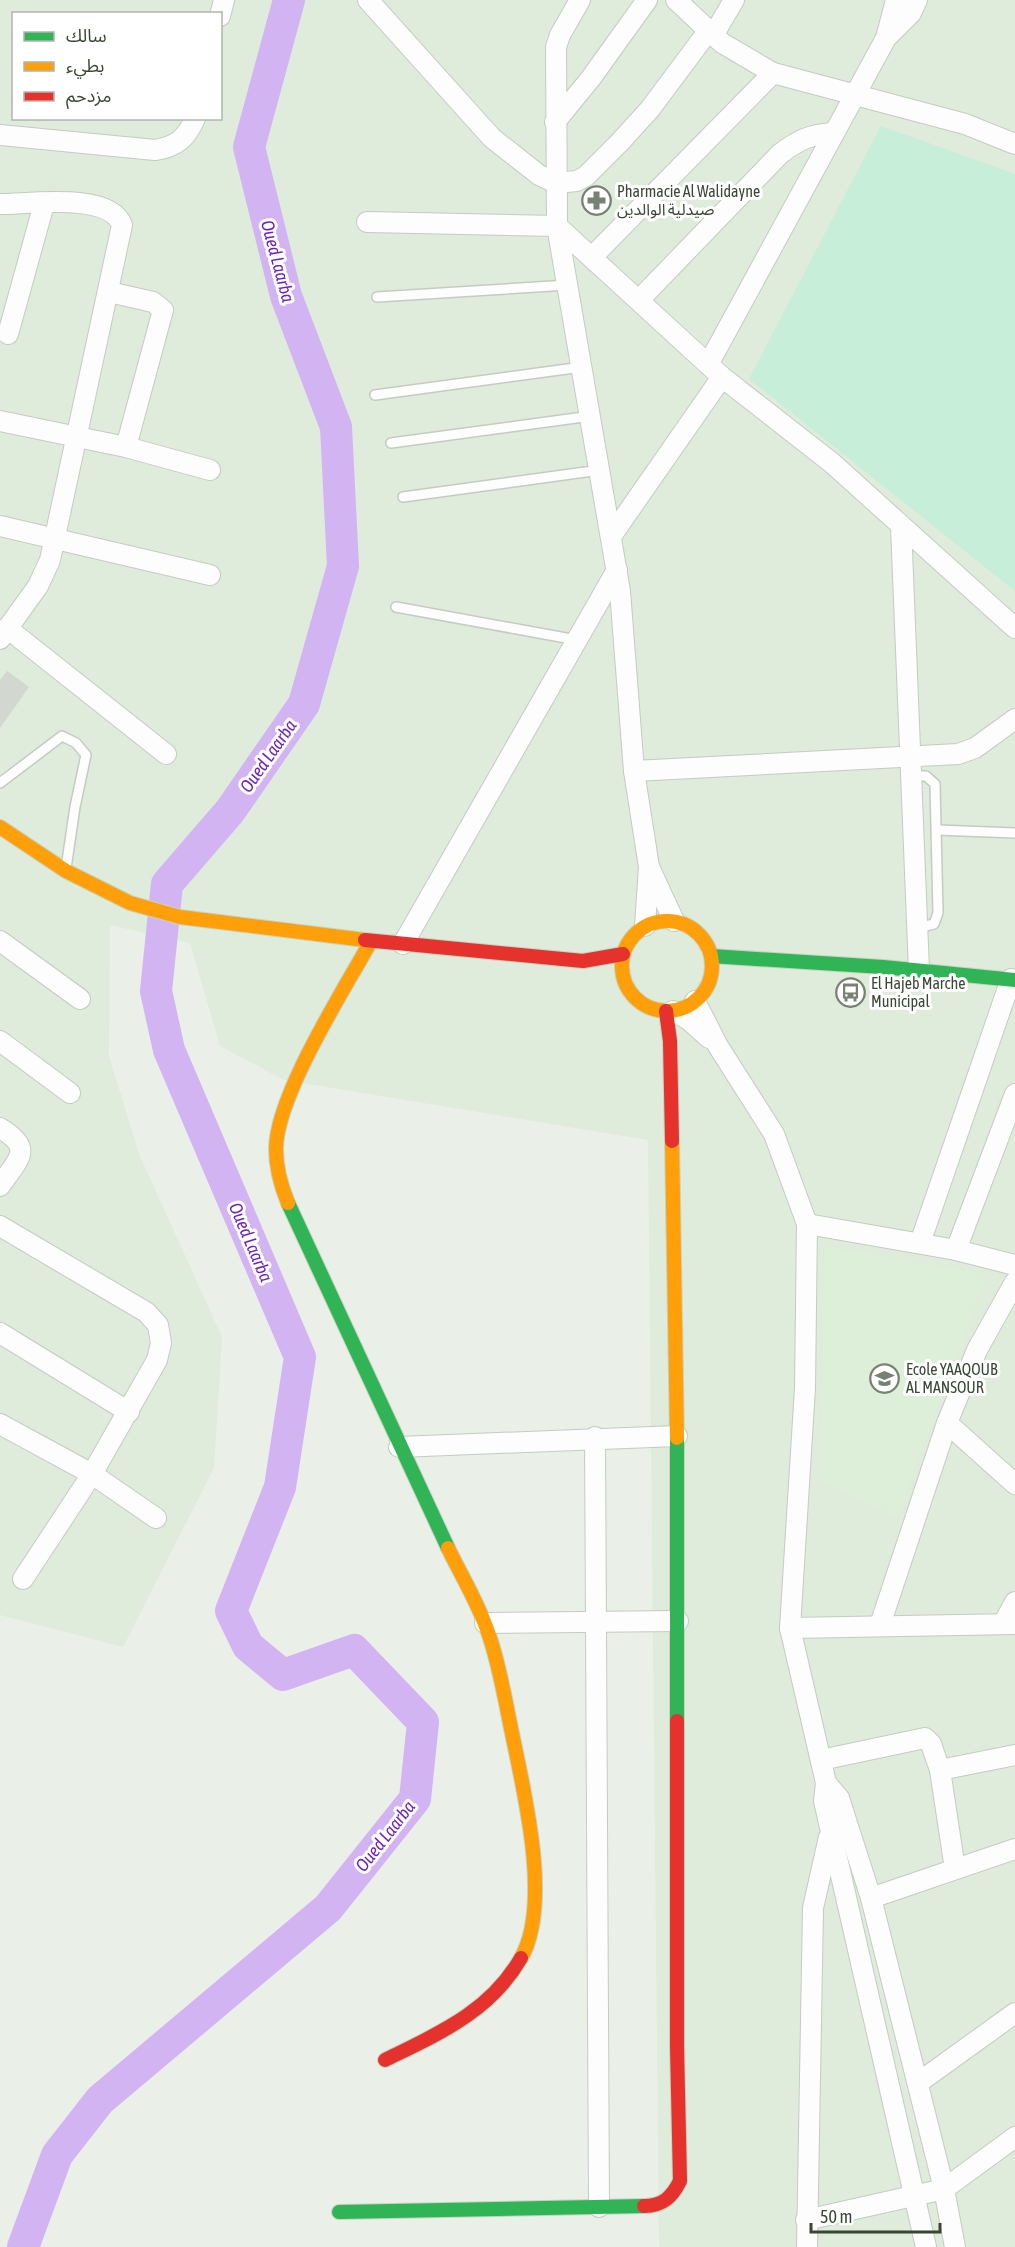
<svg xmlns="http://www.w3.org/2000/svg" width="1015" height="2247" font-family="'Asap Condensed','Noto Sans Arabic',sans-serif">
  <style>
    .residential { fill: #dfebdb; fill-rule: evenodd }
    .education { fill: #deefd9 }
    .green { fill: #c7eed9 }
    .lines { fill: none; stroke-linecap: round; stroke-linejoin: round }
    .river { stroke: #d2b4f2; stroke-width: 32 }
    .building { fill: #d2d8cf }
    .lane-casing { stroke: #c4ccc2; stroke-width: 12 }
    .street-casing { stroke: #c4ccc2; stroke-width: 22 }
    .fast-casing { stroke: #c5d3c1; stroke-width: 16 }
    .slow-casing { stroke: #c5d3c1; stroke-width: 16 }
    .jam-casing { stroke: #c5d3c1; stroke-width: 16 }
    .lane { stroke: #fcfdfc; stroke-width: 9 }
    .street { stroke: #fcfdfc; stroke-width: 20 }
    .fast { stroke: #30b455; stroke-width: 14 }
    .slow { stroke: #ff9f0a; stroke-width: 14 }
    .jam { stroke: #e5322d; stroke-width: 14 }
    .labels { text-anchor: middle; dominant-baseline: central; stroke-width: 6; stroke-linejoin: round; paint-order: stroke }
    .poi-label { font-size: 16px; fill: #3a4734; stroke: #fff; text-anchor: start }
    .water-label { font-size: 18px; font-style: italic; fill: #6e24bc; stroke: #fff }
  </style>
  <rect width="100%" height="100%" fill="#eaf0e8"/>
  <!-- residential -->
  <path class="residential" d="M0 0H1015V2247H659L648 1140 284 1080 220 1046 190 943 110 925 109 1056 139 1154 222 1337 214 1468 123 1647 0 1615ZM14 14H220V118H14Z"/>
  <!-- education -->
  <polygon class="education" points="824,1246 987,1275 897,1517 821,1481"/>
  <!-- green -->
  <polygon class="green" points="881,126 1015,174 1015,591 749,379"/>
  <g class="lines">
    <!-- river -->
    <polyline class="river" points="23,2247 57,2155 100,2100 328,1908 415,1799 423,1722 354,1650 283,1675 248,1646 231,1611 280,1487 300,1357 169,1050 156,991 167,884 230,811 304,704 343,566 336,427 286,296 249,147 289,0"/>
  </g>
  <!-- building -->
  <polygon class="building" points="7,671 29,687 0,728 0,680"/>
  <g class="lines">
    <defs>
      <g id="lane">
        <polyline points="377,297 568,285"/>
        <polyline points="375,395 582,367"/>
        <polyline points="391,443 591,416"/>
        <polyline points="403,497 600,470"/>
        <polyline points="396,607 577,640"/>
        <polyline points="911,776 926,776 935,784 938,913 934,924 917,928"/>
        <polyline points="0,783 62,736 76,743 86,755 75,807 66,868"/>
        <polyline points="937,830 1015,833"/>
      </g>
      <g id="street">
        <polyline points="368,0 492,138 539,175 556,183 577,181 586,176 620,142 650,109 709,30"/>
        <polyline points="580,0 560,35 556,47 557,226 620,591 634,771 649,867 645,926"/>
        <polyline points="676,0 722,43 773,73 965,124 1015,144"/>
        <polyline points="220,16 224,0"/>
        <polyline points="714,34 734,0"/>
        <polyline points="886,38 911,13 917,0"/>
        <polyline points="555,122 591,78 647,0"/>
        <path d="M0 135 155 150C176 147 187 138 195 118"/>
        <path d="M0 204C30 204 110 192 122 225L50 560 38 586 0 639"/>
        <polyline points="367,222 557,226 722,377 832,463 1015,628"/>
        <polyline points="592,257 773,73"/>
        <polyline points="109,292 153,302 163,310 126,447"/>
        <path d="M639 300 780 154C798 140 811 134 834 133"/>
        <polyline points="8,334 44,204"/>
        <polyline points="709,363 886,38 896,0"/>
        <polyline points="0,421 126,447 210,470"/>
        <polyline points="0,526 210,575"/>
        <polyline points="901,526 919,971"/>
        <polyline points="612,535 722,377"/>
        <polyline points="7,628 166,754"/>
        <polyline points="634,771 958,754 975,748 1015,719"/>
        <polyline points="650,869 674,921"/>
        <polyline points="0,941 80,999"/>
        <polyline points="403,944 617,570"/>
        <polyline points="695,1001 718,1046 774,1134 807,1224 805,1388 790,1628 826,1783 824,1801 926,2247"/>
        <polyline points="673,1011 689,1020 709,1038"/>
        <polyline points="0,1041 70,1093"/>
        <path d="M0 1128C35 1149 18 1159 0 1186"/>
        <polyline points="807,1224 956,1250 1015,1265"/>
        <polyline points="0,1226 146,1312 158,1325 161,1343 157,1360 92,1474 23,1579"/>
        <polyline points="920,1243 1011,979"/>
        <polyline points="956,1250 1015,1094"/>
        <polyline points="0,1333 129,1412"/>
        <polyline points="947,1423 1015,1484"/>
        <polyline points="0,1424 92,1474 156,1518"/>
        <polyline points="595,1437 599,2207"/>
        <polyline points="399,1447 677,1436"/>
        <polyline points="485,1623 678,1621"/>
        <polyline points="1003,1624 1015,1602"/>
        <polyline points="880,1625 947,1423 977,1350 1015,1282"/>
        <polyline points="790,1628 1015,1624"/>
        <polyline points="821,1760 925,1738 931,1744 940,1770"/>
        <polyline points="826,1783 839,1798 871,1898 944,2189 955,2247"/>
        <polyline points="955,1869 940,1770 1015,1755"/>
        <polyline points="871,1898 1015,1849"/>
        <polyline points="918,2083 1015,2013"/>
        <polyline points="806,2220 944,2189 1015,2137"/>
        <polyline points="807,2247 813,1908 829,1837"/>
      </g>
      <g id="fast">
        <polyline points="711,956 883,967 1015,980"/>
        <polyline points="288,1203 448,1548"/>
        <polyline points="677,1438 677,1721"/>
        <polyline points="339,2212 644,2206"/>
      </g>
      <g id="slow">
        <polyline points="0,827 66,871 130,903 180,917 365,940"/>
        <circle cx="667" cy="966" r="45"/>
        <polyline points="672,1141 677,1438"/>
        <path d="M288 1203C281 1186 276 1167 276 1149 276 1096 344 990 371 941"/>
        <path d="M448 1548C462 1577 479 1604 489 1635 500 1667 505 1700 512 1733 524 1792 552 1904 521 1958"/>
      </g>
      <g id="jam">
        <polyline points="365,940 583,961 623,954"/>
        <polyline points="666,1011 670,1041 672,1141"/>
        <path d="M385 2060C438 2034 490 2012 521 1958"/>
        <path d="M644 2206C663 2206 672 2197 680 2181L677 2046V1721"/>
      </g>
    </defs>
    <!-- lane casing -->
    <use href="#lane" class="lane-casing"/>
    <!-- street casing -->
    <use href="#street" class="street-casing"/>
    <!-- fast casing -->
    <use href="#fast" class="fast-casing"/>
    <!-- slow casing -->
    <use href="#slow" class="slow-casing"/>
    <!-- jam casing -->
    <use href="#jam" class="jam-casing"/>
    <!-- lane -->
    <use href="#lane" class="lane"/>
    <!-- street -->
    <use href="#street" class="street"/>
    <!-- fast -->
    <use href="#fast" class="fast"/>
    <!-- slow -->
    <use href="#slow" class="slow"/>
    <!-- jam -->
    <use href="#jam" class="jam"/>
  </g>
  <!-- icons -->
  <defs>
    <symbol id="pharmacy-ring" viewBox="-11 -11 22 22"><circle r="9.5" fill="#fff" stroke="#788273" stroke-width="1.5"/><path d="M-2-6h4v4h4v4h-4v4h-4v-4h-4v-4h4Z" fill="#788273"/></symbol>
    <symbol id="bus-ring" viewBox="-11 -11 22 22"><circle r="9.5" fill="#fff" stroke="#788273" stroke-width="1.5"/><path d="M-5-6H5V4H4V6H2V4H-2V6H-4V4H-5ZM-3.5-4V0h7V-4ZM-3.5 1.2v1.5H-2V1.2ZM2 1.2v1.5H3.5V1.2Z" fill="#788273"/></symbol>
    <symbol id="school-ring" viewBox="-11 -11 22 22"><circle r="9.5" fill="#fff" stroke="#788273" stroke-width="1.5"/><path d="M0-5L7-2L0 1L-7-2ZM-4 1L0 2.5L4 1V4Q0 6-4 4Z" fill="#788273"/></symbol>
  </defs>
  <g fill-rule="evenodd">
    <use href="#pharmacy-ring" x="580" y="184" width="33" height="33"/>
    <use href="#bus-ring" x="834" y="976" width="33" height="33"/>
    <use href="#school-ring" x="868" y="1362" width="33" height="33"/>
  </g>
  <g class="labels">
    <!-- poi labels -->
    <g class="poi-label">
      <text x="617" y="191">Pharmacie Al Walidayne<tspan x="617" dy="18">صيدلية الوالدين</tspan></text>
      <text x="871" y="983">El Hajeb Marche<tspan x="871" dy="18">Municipal</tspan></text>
      <text x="906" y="1369">Ecole YAAQOUB<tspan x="906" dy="18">AL MANSOUR</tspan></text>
    </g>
    <!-- water labels -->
    <g class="water-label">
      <text transform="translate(278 261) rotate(75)">Oued Laarba</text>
      <text transform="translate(268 756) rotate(-55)">Oued Laarba</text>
      <text transform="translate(251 1242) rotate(67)">Oued Laarba</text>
      <text transform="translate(385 1836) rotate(-52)">Oued Laarba</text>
    </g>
  </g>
  <!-- legend -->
  <rect x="12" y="12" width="210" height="108" fill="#ffffff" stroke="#b0b5ae" stroke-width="1.5"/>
  <rect x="24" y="32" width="30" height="9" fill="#30b455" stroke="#b0b5ae" stroke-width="1.5"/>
  <text x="66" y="42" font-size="18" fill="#3a4734">سالك</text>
  <rect x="24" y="62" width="30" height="9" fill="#ff9f0a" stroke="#b0b5ae" stroke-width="1.5"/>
  <text x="66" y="72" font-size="18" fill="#3a4734">بطيء</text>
  <rect x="24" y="92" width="30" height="9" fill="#e5322d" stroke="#b0b5ae" stroke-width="1.5"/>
  <text x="66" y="102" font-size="18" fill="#3a4734">مزدحم</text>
  <!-- scale -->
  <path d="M811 2223v9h129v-9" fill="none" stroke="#3a4734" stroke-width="3"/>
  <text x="820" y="2223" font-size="18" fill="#3a4734" stroke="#ffffff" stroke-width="4.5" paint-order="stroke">50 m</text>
</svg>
